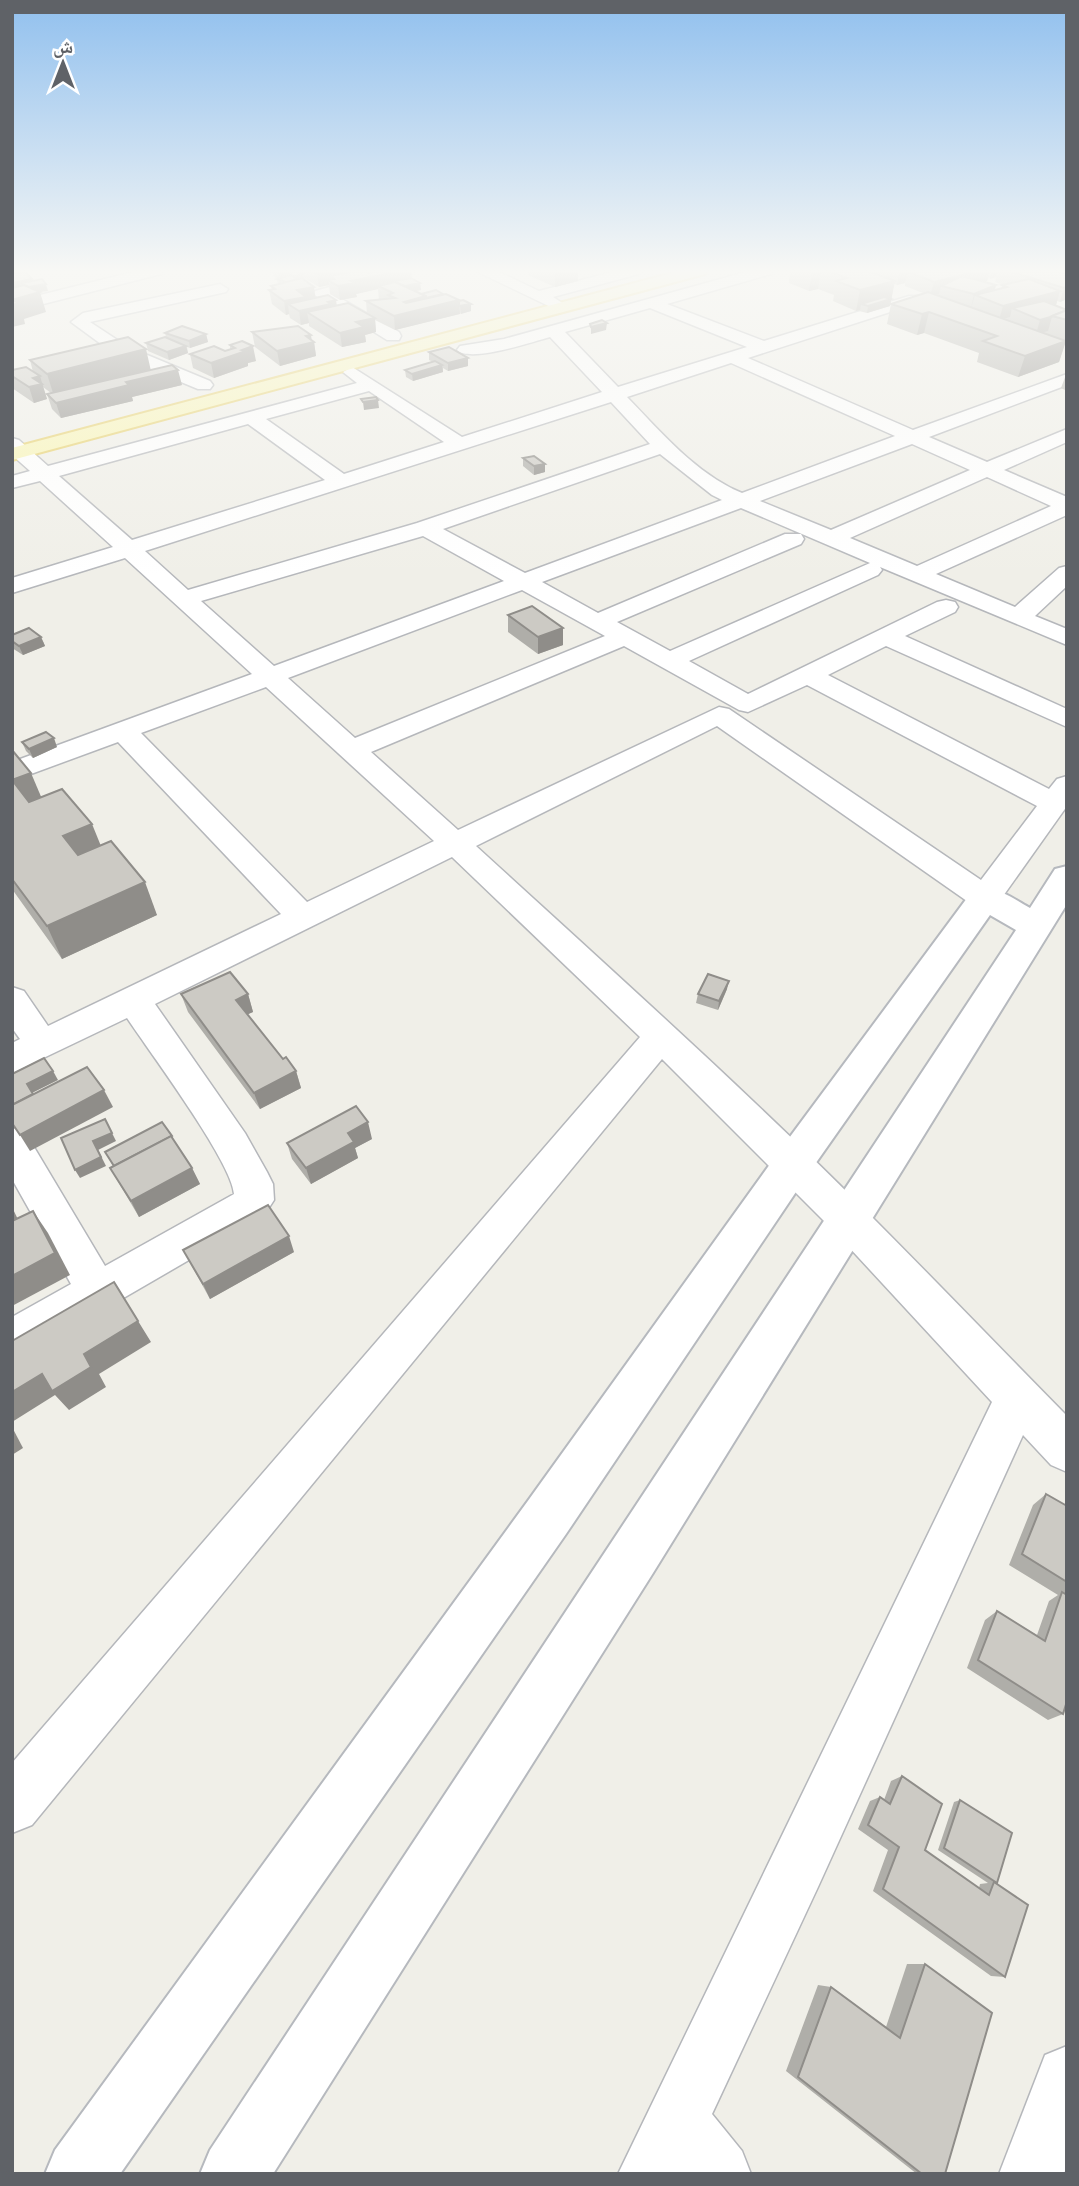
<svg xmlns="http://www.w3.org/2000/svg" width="1079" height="2186" font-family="'Roboto Condensed','Noto Naskh Arabic',sans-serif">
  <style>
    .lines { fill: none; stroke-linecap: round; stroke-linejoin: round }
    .street-casing { stroke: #b5b7bb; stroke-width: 3 }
    .secondary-casing { stroke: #b6b9be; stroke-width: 4 }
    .primary-casing { stroke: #e7d06a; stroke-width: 4 }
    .street { fill: #fff; fill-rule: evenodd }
    .secondary { fill: #fff; fill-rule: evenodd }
    .primary { fill: #f9f5b4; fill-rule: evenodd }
    .wall { fill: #afaea9; fill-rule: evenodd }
    .shaded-wall { fill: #8f8d89 }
    .building { fill: #cccac4; stroke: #8f8d89; stroke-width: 2 }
  </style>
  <rect width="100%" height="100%" fill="#f0efe8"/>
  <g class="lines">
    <defs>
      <g id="street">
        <polygon points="137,271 164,271 161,274 12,312 12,302"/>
        <polygon points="388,271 414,271 411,274 335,295 399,332 401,336 399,340 387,340 313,294 315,291"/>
        <polygon points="476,271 497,271 539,291 616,271 642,271 639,274 553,297 567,306 559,311"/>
        <path d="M749 271H774L771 274 667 304 764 341 909 296H921L923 299 921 302 748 358 913 430 1067 374V385L929 437 987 462 1067 429V442L1004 470 1067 497V515L936 574 1015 607 1059 568 1067 566V586L1035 616 1067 629V645L880 567 882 570 878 575 689 661 748 694 937 602 946 600 955 602 958 607 955 612 905 636 1067 709V727L886 646 828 675 1049 789 1057 779 1067 776V806L996 906 985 909 974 906 717 726 476 846C606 965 738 1083 863 1208 932 1277 999 1347 1067 1416V1472L1051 1465 1023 1435 818 1887 712 2114 742 2151 751 2174H618L992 1402 834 1231 662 1059 32 1825 12 1833V1763L640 1037 452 857 155 1004 245 1133 267 1172 273 1184 274 1200 263 1217 27 1354 12 1360V1317L71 1284 12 1179V1128L25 1132 105 1266 234 1194C232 1162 149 1051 127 1018L12 1073V1043L20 1039 12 1028V987L24 991 48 1026 281 914 118 742 12 781V762L252 674 125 558 12 593V578L113 547 40 481 12 488V476L30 471 12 455V438L19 440 48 466 357 383 343 372 352 367 462 437 602 392 550 337C532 342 470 363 457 350L460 346 504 339ZM650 308 747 347 618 387 565 332ZM731 363 895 436 742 493C696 474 660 431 627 397ZM369 391 444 442 344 474 266 419ZM611 402 650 444 417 523 188 590 145 551ZM248 424 325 480 132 540 59 476ZM912 444 970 470 831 530 760 501ZM660 454 712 495 722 500 525 573 443 529ZM987 477 1051 506 917 566 850 538ZM741 508 870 563 670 651 617 622 801 544 804 539 801 534H785L598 613 542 582ZM423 536 504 581 274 666 201 601ZM522 590 605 636 355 738 288 678ZM624 646 739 710 748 712 807 685 1037 806 981 880 729 709 719 707 458 830 371 752ZM266 687 434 841 307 902 141 733Z"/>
        <polygon points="1057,271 1067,271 1067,277"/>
        <polygon points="220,284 228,289 226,292 90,322 128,347 210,381 213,385 210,389 198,389 116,355 71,322 83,313"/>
        <polygon points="1067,2046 1067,2165 1064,2174 999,2174 1045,2055"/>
      </g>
      <path id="secondary" d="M1067 866V904L653 1573 273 2174H200L210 2150 1016 930 990 915 806 1177 566 1534 120 2174H45L55 2150 530 1498 778 1153 973 890C995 884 1012 898 1030 908L1055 869Z"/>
      <polygon id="primary" points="680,271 707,271 705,274 12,460 12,448"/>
    </defs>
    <!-- street casing -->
    <use href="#street" class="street-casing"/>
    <!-- secondary casing -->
    <use href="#secondary" class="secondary-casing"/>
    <!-- primary casing -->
    <use href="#primary" class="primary-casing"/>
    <!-- street -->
    <use href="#street" class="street"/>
    <!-- secondary -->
    <use href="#secondary" class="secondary"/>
    <!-- primary -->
    <use href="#primary" class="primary"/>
  </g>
  <!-- wall -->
  <g class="wall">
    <path d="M263 271H291L302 273 301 271H411L412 278 420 283 421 290 415 291 421 294 436 290 471 311 395 330 375 320 376 332 365 335 366 342 342 347 309 326V323L301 325 290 318 289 314 286 315 272 304 269 290 272 289 271 286 278 284 277 279H279L273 276V273ZM304 278 319 287 329 285 330 294 340 300 357 297 356 294 378 289 379 300 366 301 367 314 336 306 316 298Z"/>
    <polygon points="528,271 578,271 578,281 555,287 528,275"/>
    <path d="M790 271H1056L1067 274V299L1060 302 1057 301 1056 305 1067 310V343H1065L1059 362 1018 377 977 362 979 353 924 333 917 335 887 324 891 304 923 293 905 286V283L897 285 894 284 890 306 867 313 859 311 860 310 856 311 833 301 834 295 818 289 809 291 789 283ZM996 277 995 282 1004 285H1002L1001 289 995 290 996 285 985 282 987 281 988 278Z"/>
    <polygon points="252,332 312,340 314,342 316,356 280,366 255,347"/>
    <polygon points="165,333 206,334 208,342 190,348 187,347 188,353 169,360 148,351 146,343 166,337"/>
    <polygon points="242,341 256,361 248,363 248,366 214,378 193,368 190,354 225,351 230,349 230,345"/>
    <polygon points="429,352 468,358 468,366 448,371 443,368 443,372 413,381 406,377 405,370 433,362 429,360"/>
    <polygon points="30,360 151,370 182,385 132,397 133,401 61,418 52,409 47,394 51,393 43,387 47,399 34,403 12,388 12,370 33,372"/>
    <polygon points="1067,372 1067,391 1061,388"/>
    <polygon points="523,458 545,464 545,472 534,475 523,466"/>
    <polygon points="508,615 563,645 538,654 508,632"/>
    <polygon points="12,635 41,637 45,646 23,655 12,648"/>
    <polygon points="22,742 57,747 33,758 26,751"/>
    <polygon points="12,750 41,797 100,846 157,915 62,959 12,889"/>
    <polygon points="727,989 718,1010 696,1003 698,994"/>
    <polygon points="181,994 248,994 253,1012 247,1014 283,1059 296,1071 301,1088 260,1109 188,1012"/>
    <polygon points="372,1139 355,1148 358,1158 311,1184 292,1159 287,1143"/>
    <polygon points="105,1152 192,1168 200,1184 139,1217 110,1168 113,1166"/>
    <polygon points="183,1250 294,1252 210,1299"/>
    <polygon points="1046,1494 1067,1506 1067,1701 1063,1714 1048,1720 967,1668 985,1620 997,1611 1037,1635 1049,1601 1058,1595 1009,1565 1033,1505"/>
    <polygon points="902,1776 925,1850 979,1888 980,1884 988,1883 938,1850 954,1802 960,1800 997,1883 1005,1977 991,1976 873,1891 888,1850 858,1829 870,1801 880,1797 884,1800 891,1781"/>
    <polygon points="907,1964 925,1964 945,2174 917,2174 786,2071 818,1985 831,1987 886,2027"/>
  </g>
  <!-- shaded-wall -->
  <g class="shaded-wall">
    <polygon points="278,271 291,271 291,275 286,273 287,277 280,279"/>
    <polygon points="329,271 358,271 334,279 330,276 331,281 328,280 329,285 319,287 317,274"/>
    <polygon points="366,271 371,271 371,277 402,271 411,271 412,283 388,282 389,287 378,286 378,289 356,294 357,297 340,300 338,286 351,281"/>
    <polygon points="562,271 578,271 578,281 555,287 555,273"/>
    <polygon points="812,271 821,271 818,289 809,291"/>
    <polygon points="900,271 926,271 908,272 905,283 897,285"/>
    <polygon points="978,271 990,271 987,281 956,290 941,286 939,294 930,296 934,282"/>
    <polygon points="992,271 998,271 996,277 990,279"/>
    <polygon points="303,274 304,281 296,280 295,276"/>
    <polygon points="32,279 34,286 46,284 48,291 40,292 46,312 24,319 25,324 12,327 12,283"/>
    <polygon points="895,281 890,306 867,313 868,306 861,304 860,310 856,311 860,290"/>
    <polygon points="420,283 421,290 398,295 398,288"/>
    <polygon points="996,285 992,299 975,295 971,308 974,294"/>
    <polygon points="314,287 316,301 328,302 336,300 338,314 307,312 309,323 301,325 299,311 288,304 289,314 286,315 284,301 297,290"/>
    <polygon points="1067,287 1067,299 1060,302 1064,288"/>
    <polygon points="1060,291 1056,305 1012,308 1010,317 999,320 1003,306"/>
    <polygon points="426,296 459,300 460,314 395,330 394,316 404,302"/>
    <polygon points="471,304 471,311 461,314 460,306"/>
    <polygon points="929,312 924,333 917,335 922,314"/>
    <polygon points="1052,317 1048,331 1036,334 1040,320"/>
    <polygon points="375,318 376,332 365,335 366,342 342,347 340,333 356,322"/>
    <polygon points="607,323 606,330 591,334 591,327"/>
    <polygon points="206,334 208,342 190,348 189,341"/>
    <polygon points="311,335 312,342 314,342 316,356 280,366 277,351 306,336"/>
    <polygon points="1066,341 1059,362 1018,377 1025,356"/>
    <polygon points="186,346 188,353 169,360 167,352"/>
    <polygon points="253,346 256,361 248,363 248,366 214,378 211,363"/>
    <polygon points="146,349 151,371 54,396 47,374"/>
    <polygon points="468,358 468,366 448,371 448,363"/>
    <polygon points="442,365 443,372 413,381 412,374"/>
    <polygon points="178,370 182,385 132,397 133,401 61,418 56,403 126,382"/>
    <polygon points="40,376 47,399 34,403 29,387 33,378"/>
    <polygon points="378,400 379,408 364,410 363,402"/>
    <polygon points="545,464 545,472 534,475 534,466"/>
    <polygon points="563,628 563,645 538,654 538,637"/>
    <polygon points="41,637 45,646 23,655 19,646"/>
    <polygon points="54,738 57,747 33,758 29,749"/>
    <polygon points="31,773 45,806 27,813 12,780"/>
    <polygon points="92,824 105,856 77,868 63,836"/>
    <polygon points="145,882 157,915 62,959 47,926"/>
    <polygon points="729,981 727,989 718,1010 719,1001"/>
    <polygon points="248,994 253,1012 242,1017 236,1000"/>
    <polygon points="53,1071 58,1080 32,1093 27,1084"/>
    <polygon points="296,1071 301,1088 260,1109 254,1093"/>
    <polygon points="104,1090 113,1107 30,1151 20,1135"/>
    <polygon points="368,1122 372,1139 355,1148 358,1158 311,1184 306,1168 348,1133"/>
    <polygon points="112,1133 116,1141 98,1150 106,1166 80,1178 75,1170 93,1141"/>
    <polygon points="192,1168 200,1184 139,1217 131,1201"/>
    <polygon points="12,1207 22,1228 12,1233"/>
    <polygon points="33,1211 48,1233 70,1275 12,1306 12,1276"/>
    <polygon points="289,1236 294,1252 210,1299 203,1284"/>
    <polygon points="114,1282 151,1342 99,1374 106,1387 69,1410 55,1395 12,1422 12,1392 42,1374 84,1354"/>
    <polygon points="12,1427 23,1448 12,1455"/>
  </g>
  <!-- building -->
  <g class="building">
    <polygon points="295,271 303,274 295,276 286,273"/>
    <polygon points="312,271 329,271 317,274"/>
    <polygon points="356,271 366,271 369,273 376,271 402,271 351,281 355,283 338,286 328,280 334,279 330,276"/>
    <polygon points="827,271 868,271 895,281 860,290 836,281 847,278"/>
    <polygon points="913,271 978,271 934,282 908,272"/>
    <polygon points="1009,271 1056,271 1067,274 1067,287 1064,288"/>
    <polygon points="25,272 32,279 12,283 12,274"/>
    <polygon points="290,275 300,279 286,282 277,279"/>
    <polygon points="962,276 996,285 974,294 941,286"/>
    <polygon points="302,278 314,287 297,290 306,297 284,301 269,290 275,289 271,286"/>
    <polygon points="411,278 420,283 405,286 395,282 390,283 388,282"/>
    <polygon points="42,279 46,284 28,287 24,285 12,287 12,285"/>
    <polygon points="1029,279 1060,291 1003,306 975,295 1007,287 1002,285"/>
    <polygon points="395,282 426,296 404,302 406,303 446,294 459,300 394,316 366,301 395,298 388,295 393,293 378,286"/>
    <polygon points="24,285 40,292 12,300 12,288"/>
    <polygon points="436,290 443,294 426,298 426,296 421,294"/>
    <polygon points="928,292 1066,341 1025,356 983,341 997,336 929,312 922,314 891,304"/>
    <polygon points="328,295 336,300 328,302 331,304 299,311 288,304"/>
    <polygon points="884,297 891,299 868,306 861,304"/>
    <polygon points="12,300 19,303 12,305"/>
    <polygon points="463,300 471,304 459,306 459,301"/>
    <polygon points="1044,301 1067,310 1052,316 1054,316 1040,320 1012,308"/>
    <polygon points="348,303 375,318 356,322 364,327 340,333 307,312"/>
    <polygon points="1067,310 1067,320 1052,316"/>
    <polygon points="602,320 607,323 591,327 590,324"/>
    <polygon points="182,326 206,334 189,341 165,333"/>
    <polygon points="298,326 311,335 306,336 314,342 277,351 252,332"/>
    <polygon points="128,337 146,349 47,374 30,360"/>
    <polygon points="165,337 186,346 167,352 146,343"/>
    <polygon points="242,341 253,346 242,350 246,351 211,363 190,354 214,346 225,351 235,348 230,345"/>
    <polygon points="449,347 468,358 448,363 429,352"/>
    <polygon points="435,361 442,365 412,374 405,370"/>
    <polygon points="172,365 178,370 126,382 129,385 56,403 47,394"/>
    <polygon points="26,367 40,376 33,378 42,384 29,387 12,376 12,370"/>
    <polygon points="376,397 378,400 363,402 361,399"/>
    <polygon points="534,456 545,464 534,466 523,458"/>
    <polygon points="532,606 563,628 538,637 508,615"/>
    <polygon points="29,628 41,637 19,646 12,641 12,635"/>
    <polygon points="46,732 54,738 29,749 22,742"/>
    <polygon points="12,750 31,773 12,780"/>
    <polygon points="12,780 29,802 62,789 92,824 63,836 78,855 111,841 145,882 47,926 12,879"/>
    <polygon points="230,972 248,994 236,1000 283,1059 286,1057 296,1071 254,1093 181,994"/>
    <polygon points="708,974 729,981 719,1001 698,994"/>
    <polygon points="44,1058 53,1071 27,1084 33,1094 12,1105 12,1074"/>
    <polygon points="87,1067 104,1090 20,1135 12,1123 12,1105"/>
    <polygon points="356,1106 368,1122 348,1133 354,1142 306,1168 287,1143"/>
    <polygon points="105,1119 112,1133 93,1141 101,1157 75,1170 61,1138"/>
    <polygon points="162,1122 172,1136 114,1166 105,1152"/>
    <polygon points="171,1136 192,1168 131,1201 110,1168"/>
    <polygon points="268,1205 289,1236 203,1284 183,1250"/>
    <polygon points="33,1211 55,1253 12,1276 12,1221"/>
    <polygon points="114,1282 138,1321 84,1354 91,1367 52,1391 42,1374 12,1392 12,1341"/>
    <polygon points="1046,1494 1067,1506 1067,1582 1022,1554"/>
    <polygon points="1062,1592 1067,1595 1067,1701 1063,1714 978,1660 997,1611 1045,1641"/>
    <polygon points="902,1776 942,1804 925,1850 989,1895 994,1882 1028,1905 1005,1977 883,1889 899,1847 868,1825 880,1797 890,1804"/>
    <polygon points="960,1800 1012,1833 997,1883 944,1848"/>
    <polygon points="925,1964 992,2013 945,2174 922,2174 798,2077 831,1987 900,2038"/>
  </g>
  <!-- sky -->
  <linearGradient id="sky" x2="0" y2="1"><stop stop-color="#91c0ee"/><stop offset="0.47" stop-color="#f8f8f5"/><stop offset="1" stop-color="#f8f8f5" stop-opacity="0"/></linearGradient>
  <rect width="1079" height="577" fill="url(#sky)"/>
  <!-- border -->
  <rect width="1079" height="2186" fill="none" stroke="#5f6267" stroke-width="28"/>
  <!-- north arrow -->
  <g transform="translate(63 63)" stroke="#ffffff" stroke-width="5" paint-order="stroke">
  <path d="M0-5L12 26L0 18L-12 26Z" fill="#5f6267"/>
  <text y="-10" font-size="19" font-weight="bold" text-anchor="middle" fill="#5f6267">ش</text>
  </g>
</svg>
